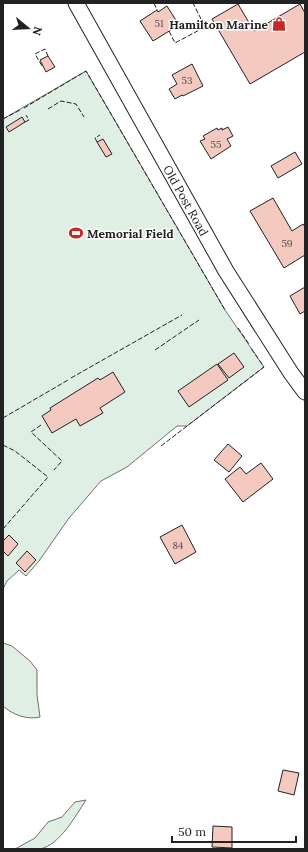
<svg xmlns="http://www.w3.org/2000/svg" width="308" height="852" font-family="Lora,serif">
  <style>
    .green { fill: #e0efe3; stroke: #6f6f6f }
    .building { fill: #f3c9c0; stroke: #222 }
    .lines { fill: none; stroke-linecap: round; stroke-linejoin: round }
    .street-casing { stroke: #222; stroke-width: 17 }
    .street { stroke: #fff; stroke-width: 15 }
    .fence { stroke: #222; stroke-width: 1; stroke-dasharray: 5 2; stroke-linecap: butt }
    .labels { text-anchor: middle; dominant-baseline: central; stroke-width: 3; stroke-linejoin: round; paint-order: stroke }
    .number-label { font-size: 10px; fill: #564c4a }
    .poi-label { font-size: 12px; font-weight: bold; fill: #222; stroke: #fff; text-anchor: end }
    .street-label { font-size: 12px; fill: #222; stroke: #fff }
  </style>
  <rect width="100%" height="100%" fill="#fff"/>
  <!-- green -->
  <g class="green">
    <polygon points="86,71 225,310 264,367 187,426 177,426 127,467 101,481 69,518 39,561 26,576 19,570 7,581 3,589 3,119"/>
    <path d="M3 643 12 646 30 661 37 670V695L40 717C27 720 13 715 3 706Z"/>
    <path d="M86 800C76 815 60 845 40 849 33 850 23 849 15 849L35 838 48 822 62 817 75 802Z"/>
  </g>
  <!-- building -->
  <g class="building">
    <polygon points="238,4 254,31 300,4 305,13 305,52 250,84 212,19"/>
    <polygon points="167,6 179,25 153,41 140,21 157,10 158,12"/>
    <polygon points="48,56 55,67 46,72 40,60"/>
    <polygon points="192,64 203,86 183,96 182,95 175,99 169,89 177,84 172,75"/>
    <polygon points="22,117 25,122 9,132 6,127"/>
    <polygon points="228,127 233,136 227,139 231,146 211,159 200,141 205,139 203,136 217,128 218,130 222,128 222,130"/>
    <polygon points="103,139 112,154 106,157 97,142"/>
    <polygon points="295,152 302,164 278,178 271,166"/>
    <polygon points="273,198 292,231 303,224 305,227 305,255 284,268 250,211"/>
    <polygon points="305,287 305,311 300,314 290,296"/>
    <polygon points="234,353 244,367 229,378 218,364"/>
    <polygon points="217,364 228,380 189,407 178,391"/>
    <polygon points="113,372 125,392 100,408 103,413 80,426 76,419 52,433 42,416 51,410 50,408 98,378 100,380"/>
    <polygon points="228,444 242,456 229,472 214,460"/>
    <polygon points="261,463 273,479 243,502 225,479 240,467 246,474"/>
    <polygon points="182,525 196,552 175,564 160,537"/>
    <polygon points="9,535 18,544 8,556 3,551 3,541"/>
    <polygon points="27,551 36,560 25,572 16,563"/>
    <polygon points="283,770 299,773 294,795 278,791"/>
    <polygon points="213,826 232,827 232,848 212,847"/>
  </g>
  <g class="lines">
    <defs>
      <g id="street">
        <path id="s1" d="M76 3 226 271 291 373 305 392"/>
      </g>
    </defs>
    <!-- street casing -->
    <use href="#street" class="street-casing"/>
    <!-- street -->
    <use href="#street" class="street"/>
    <!-- fence -->
    <g class="fence">
      <polyline points="154,3 157,10"/>
      <polyline points="169,31 175,43 205,27 193,3"/>
      <polyline points="42,66 35,54 45,49 48,56"/>
      <polyline points="24,108 86,71 225,310"/>
      <polyline points="48,109 61,101 76,104 84,117"/>
      <polyline points="3,119 20,110"/>
      <polyline points="25,122 29,120 26,115"/>
      <polyline points="97,142 95,138 100,135"/>
      <polyline points="238,328 249,344"/>
      <polyline points="155,350 199,320"/>
      <polyline points="71,378 182,315"/>
      <polyline points="3,418 68,380"/>
      <polyline points="41,425 31,432 62,461 54,470"/>
      <polyline points="3,445 15,451 48,477 3,529"/>
      <polyline points="161,446 264,367 250,347"/>
    </g>
  </g>
  <!-- icons -->
  <defs>
    <symbol id="shop-bare" viewBox="-9 -9 18 18"><path d="M-5-2.5h2.3a2.7 3.5 0 0 1 5.4 0H5L5.5 6h-11ZM-1.5-2.5h3a1.5 2.3 0 0 0-3 0Z" fill="#c62828" stroke="#fff" stroke-width="2.5" paint-order="stroke"/></symbol>
    <symbol id="stadium-bare" viewBox="-9 -9 18 18"><path d="M0-5a6.5 5 0 1 0 0 10a6.5 5 0 1 0 0-10ZM-3.5-1.8h7v3.6h-7Z" fill="#c62828" stroke="#fff" stroke-width="2.5" paint-order="stroke"/></symbol>
  </defs>
  <g fill-rule="evenodd">
    <use href="#shop-bare" x="269" y="14" width="20" height="20"/>
    <use href="#stadium-bare" x="66" y="223" width="20" height="20"/>
  </g>
  <g class="labels">
    <!-- number labels -->
    <g class="number-label">
      <text x="159" y="23">51</text>
      <text x="187" y="80">53</text>
      <text x="216" y="144">55</text>
      <text x="287" y="243">59</text>
      <text x="178" y="545">84</text>
    </g>
    <!-- poi labels -->
    <g class="poi-label">
      <text x="268" y="24">Hamilton Marine</text>
      <text x="87" y="233" text-anchor="start">Memorial Field</text>
    </g>
    <!-- street labels -->
    <g class="street-label">
      <text stroke="none"><textPath href="#s1" startOffset="226">Old Post Road</textPath></text>
    </g>
  </g>
  <!-- border -->
  <rect width="308" height="852" fill="none" stroke="#222222" stroke-width="8"/>
  <!-- north arrow -->
  <g transform="translate(28 28) rotate(108)" stroke="#ffffff" stroke-width="3" paint-order="stroke">
  <path d="M0-3L7 15L0 10L-7 15Z" fill="#222222"/>
  <text y="-6" font-size="11" font-weight="bold" text-anchor="middle" fill="#222222">N</text>
  </g>
  <!-- scale -->
  <path d="M172 836v6h124v-6" fill="none" stroke="#222222" stroke-width="2"/>
  <text x="178" y="836" font-size="12" fill="#222222" stroke="#ffffff" stroke-width="3" paint-order="stroke">50 m</text>
</svg>
